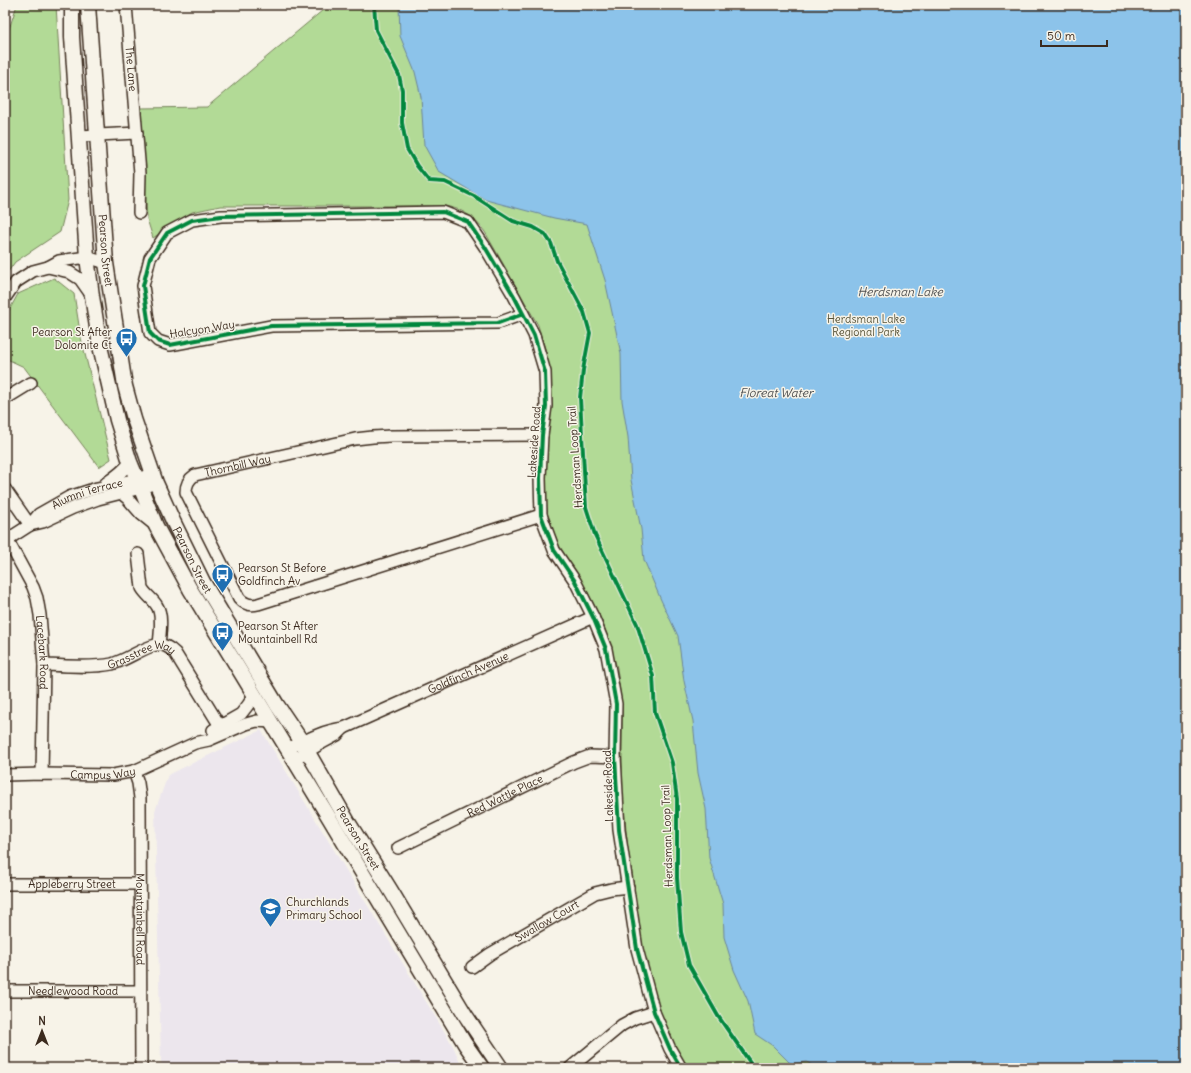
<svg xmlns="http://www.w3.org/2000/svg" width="1191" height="1073" font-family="Delius,sans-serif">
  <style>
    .built { fill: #ece6ed }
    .green { fill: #b2da96; stroke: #76825a }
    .water { fill: #8cc3ea; stroke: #6c8698 }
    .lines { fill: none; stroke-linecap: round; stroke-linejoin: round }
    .minor-casing { stroke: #3b2a1e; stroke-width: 14 }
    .major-casing { stroke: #3b2a1e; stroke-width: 17 }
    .minor { stroke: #f7f3e8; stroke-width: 11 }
    .major { stroke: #f7f3e8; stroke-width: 14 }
    .cycleway-casing { stroke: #f7f3e8; stroke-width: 6 }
    .cycleway { stroke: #00873e; stroke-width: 4 }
    .labels { text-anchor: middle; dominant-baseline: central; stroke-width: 3; stroke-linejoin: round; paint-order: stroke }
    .street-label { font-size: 11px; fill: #3b2a1e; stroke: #f7f3e8 }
    .park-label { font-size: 11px; fill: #59563c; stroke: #f7f3e8 }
    .poi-label { font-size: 11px; fill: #3b2a1e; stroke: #f7f3e8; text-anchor: start }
    .water-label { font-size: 12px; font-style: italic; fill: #4f5051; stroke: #f7f3e8 }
  </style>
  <rect width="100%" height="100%" fill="#f7f3e8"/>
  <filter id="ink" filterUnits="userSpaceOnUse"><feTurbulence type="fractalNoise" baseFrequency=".025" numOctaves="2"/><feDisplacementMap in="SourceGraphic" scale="8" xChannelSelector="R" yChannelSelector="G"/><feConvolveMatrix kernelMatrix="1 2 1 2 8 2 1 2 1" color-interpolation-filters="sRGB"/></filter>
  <g filter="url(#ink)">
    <!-- built -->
    <polygon class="built" points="261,730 453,1046 461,1064 461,1068 164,1068 161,1062 155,811 168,775"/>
    <!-- green -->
    <g class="green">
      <polygon points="17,5 56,5 68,200 60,232 15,262 5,276 5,41"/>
      <path d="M329 5H1186V1068H686L680 1058 657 1008 644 957 629 862 622 788V708L617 668 603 623 587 591 558 544 548 516 544 488 551 395 550 374 546 352 538 325 485 232C473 216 462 208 443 206H220L192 212 153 238 147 219 140 108 207 107Z"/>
      <polygon points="54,278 74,294 81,338 111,459 99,467 24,367 5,358 5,318 18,294"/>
    </g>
    <!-- water -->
    <polygon class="water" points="399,5 1186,5 1186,1068 816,1068 807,1062 791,1064 773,1046 755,1034 748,1001 734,970 724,937 723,904 709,858 706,809 698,773 693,721 684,681 678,636 661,600 644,560 641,529 631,480 628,437 622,401 621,354 605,280 587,224 554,218 486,200 439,172 424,145 421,97 415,72 400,36"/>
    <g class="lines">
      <defs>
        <g id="minor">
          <path id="s1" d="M126 5 140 173 139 213"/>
          <polyline points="79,136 137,133"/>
          <polyline points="48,267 69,272 80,279 92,296"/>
          <polyline points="5,298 16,282 33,271 48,267 59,261 87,257 106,263"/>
          <polyline points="523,314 498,323 271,326 170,345 158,341 150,333 143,286 150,258 167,233 192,220 221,216 443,212 468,222 485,247 514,296 534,335 545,372 546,406 542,435 540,478 541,515 554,550 575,581 593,617 606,649 616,704 615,757 619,830 637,949 654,1012 670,1049 681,1068"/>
          <polyline points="5,399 31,383"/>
          <path d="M106 483C115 477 124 471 130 462"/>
          <polyline points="5,489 30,525"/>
          <polyline points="121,493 127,498 141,514 156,526"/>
          <path id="s2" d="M541 515 258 604C250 606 244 604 239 598L186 492C186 485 189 479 195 475L355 439 373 437 391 436 542 435"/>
          <path id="s3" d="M30 525 39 514 69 497 97 488 137 479 152 474"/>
          <path id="s4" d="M7 539 33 587 37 598 40 615 44 665 42 774"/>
          <polyline points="5,541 30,525 43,522 73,508 98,499 141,488 156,483"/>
          <path d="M138 554 142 588C146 595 153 599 157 606 163 615 160 634 159 645"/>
          <path id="s5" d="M44 665C65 666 92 668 112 664 127 660 142 648 156 645 164 644 169 647 175 653L220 726"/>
          <polyline points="213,730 241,714 248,705 255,694"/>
          <path id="s6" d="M288 749C306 740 324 730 344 728L593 617"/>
          <polyline points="294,759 324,742 337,735 344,728"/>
          <path id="s7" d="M134 771 138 783 140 798 141 1068"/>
          <path id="s8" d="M5 775 42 774 113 775 134 771 195 743 209 740 246 724 257 721 271 722"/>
          <path id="s9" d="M398 848 574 762 590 756 615 757"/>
          <path id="s10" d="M5 884H140"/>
          <path id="s11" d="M472 967 490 954 595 893 611 889 628 887"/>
          <path id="s12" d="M5 991H140"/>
          <polyline points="570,1068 622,1025 635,1018 654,1012"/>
        </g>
        <g id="major">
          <polyline points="72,5 72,37 87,257 92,296 100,346 117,420 130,462 137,479 156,526 190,589 324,809 465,1044 482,1068"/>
          <path id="s13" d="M88 5 106 263 125 386 134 419 156 483 173 521 203 582 277 705 302 742 348 822 391 891 466 1016 501 1068"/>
        </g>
      </defs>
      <!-- minor casing -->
      <use href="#minor" class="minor-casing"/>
      <!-- major casing -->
      <use href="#major" class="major-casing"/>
      <!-- minor -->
      <use href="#minor" class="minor"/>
      <!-- major -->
      <use href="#major" class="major"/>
      <defs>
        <g id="cycleway">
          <polyline points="374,5 376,30 399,75 402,90 402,123 407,149 417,166 429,181 445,182 474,196 513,221 533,227 545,234 551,243 557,261 584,312 590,333 583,370 580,398 586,507 595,535 637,624 653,676 655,713 672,763 677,799 677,878 681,932 689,965 718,1016 754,1068"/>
          <polyline points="523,314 498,323 271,326 170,345 158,341 150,333 143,286 150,258 167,233 192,220 221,216 443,212 468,222 485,247 514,296 534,335 545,372 546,406 542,435 540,478 541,515 554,550 575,581 593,617 606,649 616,704 615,757 619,830 637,949 654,1012 670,1049 681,1068"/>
        </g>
      </defs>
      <!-- cycleway casing -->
      <use href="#cycleway" class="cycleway-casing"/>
      <!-- cycleway -->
      <use href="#cycleway" class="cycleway"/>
    </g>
  </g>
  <!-- icons -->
  <defs>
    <symbol id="bus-pin" viewBox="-11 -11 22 30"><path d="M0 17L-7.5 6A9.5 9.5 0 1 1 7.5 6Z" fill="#1f6fb2" stroke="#f7f3e8"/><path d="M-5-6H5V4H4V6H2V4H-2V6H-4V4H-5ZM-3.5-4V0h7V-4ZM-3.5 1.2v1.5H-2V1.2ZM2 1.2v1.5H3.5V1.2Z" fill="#fff"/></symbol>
    <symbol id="school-pin" viewBox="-11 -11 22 30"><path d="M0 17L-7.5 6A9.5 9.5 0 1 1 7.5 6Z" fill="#1f6fb2" stroke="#f7f3e8"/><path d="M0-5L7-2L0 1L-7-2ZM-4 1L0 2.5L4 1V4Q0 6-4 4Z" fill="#fff"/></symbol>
  </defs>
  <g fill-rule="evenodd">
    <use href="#bus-pin" x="114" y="326" width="25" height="34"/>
    <use href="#bus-pin" x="210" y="562" width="25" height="34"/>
    <use href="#bus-pin" x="210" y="620" width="25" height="34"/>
    <use href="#school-pin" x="258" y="896" width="25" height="34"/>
  </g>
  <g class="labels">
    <!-- street labels -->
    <g class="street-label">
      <text stroke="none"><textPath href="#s1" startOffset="64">The Lane</textPath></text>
      <text stroke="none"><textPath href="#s13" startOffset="246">Pearson Street</textPath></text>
      <text transform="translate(202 329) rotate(-9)">Halcyon Way</text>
      <text transform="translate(534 442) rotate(-86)">Lakeside Road</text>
      <text transform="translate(575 457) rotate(-94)">Herdsman Loop Trail</text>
      <text stroke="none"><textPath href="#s2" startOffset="500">Thornbill Way</textPath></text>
      <text stroke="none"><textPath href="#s3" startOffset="67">Alumni Terrace</textPath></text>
      <text stroke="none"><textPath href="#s13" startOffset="570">Pearson Street</textPath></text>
      <text stroke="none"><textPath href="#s4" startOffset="121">Lacebark Road</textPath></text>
      <text stroke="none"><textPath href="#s5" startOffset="100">Grasstree Way</textPath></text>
      <text stroke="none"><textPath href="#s6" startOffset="196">Goldfinch Avenue</textPath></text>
      <text stroke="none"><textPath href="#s8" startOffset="98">Campus Way</textPath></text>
      <text transform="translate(608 786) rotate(-92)">Lakeside Road</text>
      <text stroke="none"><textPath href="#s9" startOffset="119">Red Wattle Place</textPath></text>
      <text transform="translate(667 836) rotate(-92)">Herdsman Loop Trail</text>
      <text stroke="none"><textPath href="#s13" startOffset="894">Pearson Street</textPath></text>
      <text stroke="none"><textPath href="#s10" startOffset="67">Appleberry Street</textPath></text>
      <text stroke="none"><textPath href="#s7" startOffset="149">Mountainbell Road</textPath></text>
      <text stroke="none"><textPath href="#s11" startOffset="88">Swallow Court</textPath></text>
      <text stroke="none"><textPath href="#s12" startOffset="68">Needlewood Road</textPath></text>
    </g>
    <!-- park labels -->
    <g class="park-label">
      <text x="866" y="319">Herdsman Lake<tspan x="866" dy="13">Regional Park</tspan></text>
    </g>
    <!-- poi labels -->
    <g class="poi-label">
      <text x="112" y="332" text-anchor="end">Pearson St After<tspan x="112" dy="13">Dolomite Ct</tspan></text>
      <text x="238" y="568">Pearson St Before<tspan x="238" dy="13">Goldfinch Av</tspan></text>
      <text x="238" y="626">Pearson St After<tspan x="238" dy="13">Mountainbell Rd</tspan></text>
      <text x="286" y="902">Churchlands<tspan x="286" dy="13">Primary School</tspan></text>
    </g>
    <!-- water labels -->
    <g class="water-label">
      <text x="900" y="291">Herdsman Lake</text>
      <text x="776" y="392">Floreat Water</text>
    </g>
  </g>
  <!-- margin -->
  <rect width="1191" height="1073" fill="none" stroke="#f7f3e8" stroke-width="20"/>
  <rect x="10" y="10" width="1171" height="1053" fill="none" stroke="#3b2a1e" stroke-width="1.5" filter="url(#ink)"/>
  <!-- north arrow -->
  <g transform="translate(42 1031)" stroke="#f7f3e8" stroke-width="3" paint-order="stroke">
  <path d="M0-3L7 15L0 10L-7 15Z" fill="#3b2a1e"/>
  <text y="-6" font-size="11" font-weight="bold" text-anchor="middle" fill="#3b2a1e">N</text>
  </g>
  <!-- scale -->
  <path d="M1041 40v6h66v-6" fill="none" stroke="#3b2a1e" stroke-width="2"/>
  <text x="1047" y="40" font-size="12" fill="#3b2a1e" stroke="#f7f3e8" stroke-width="3" paint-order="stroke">50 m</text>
</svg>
